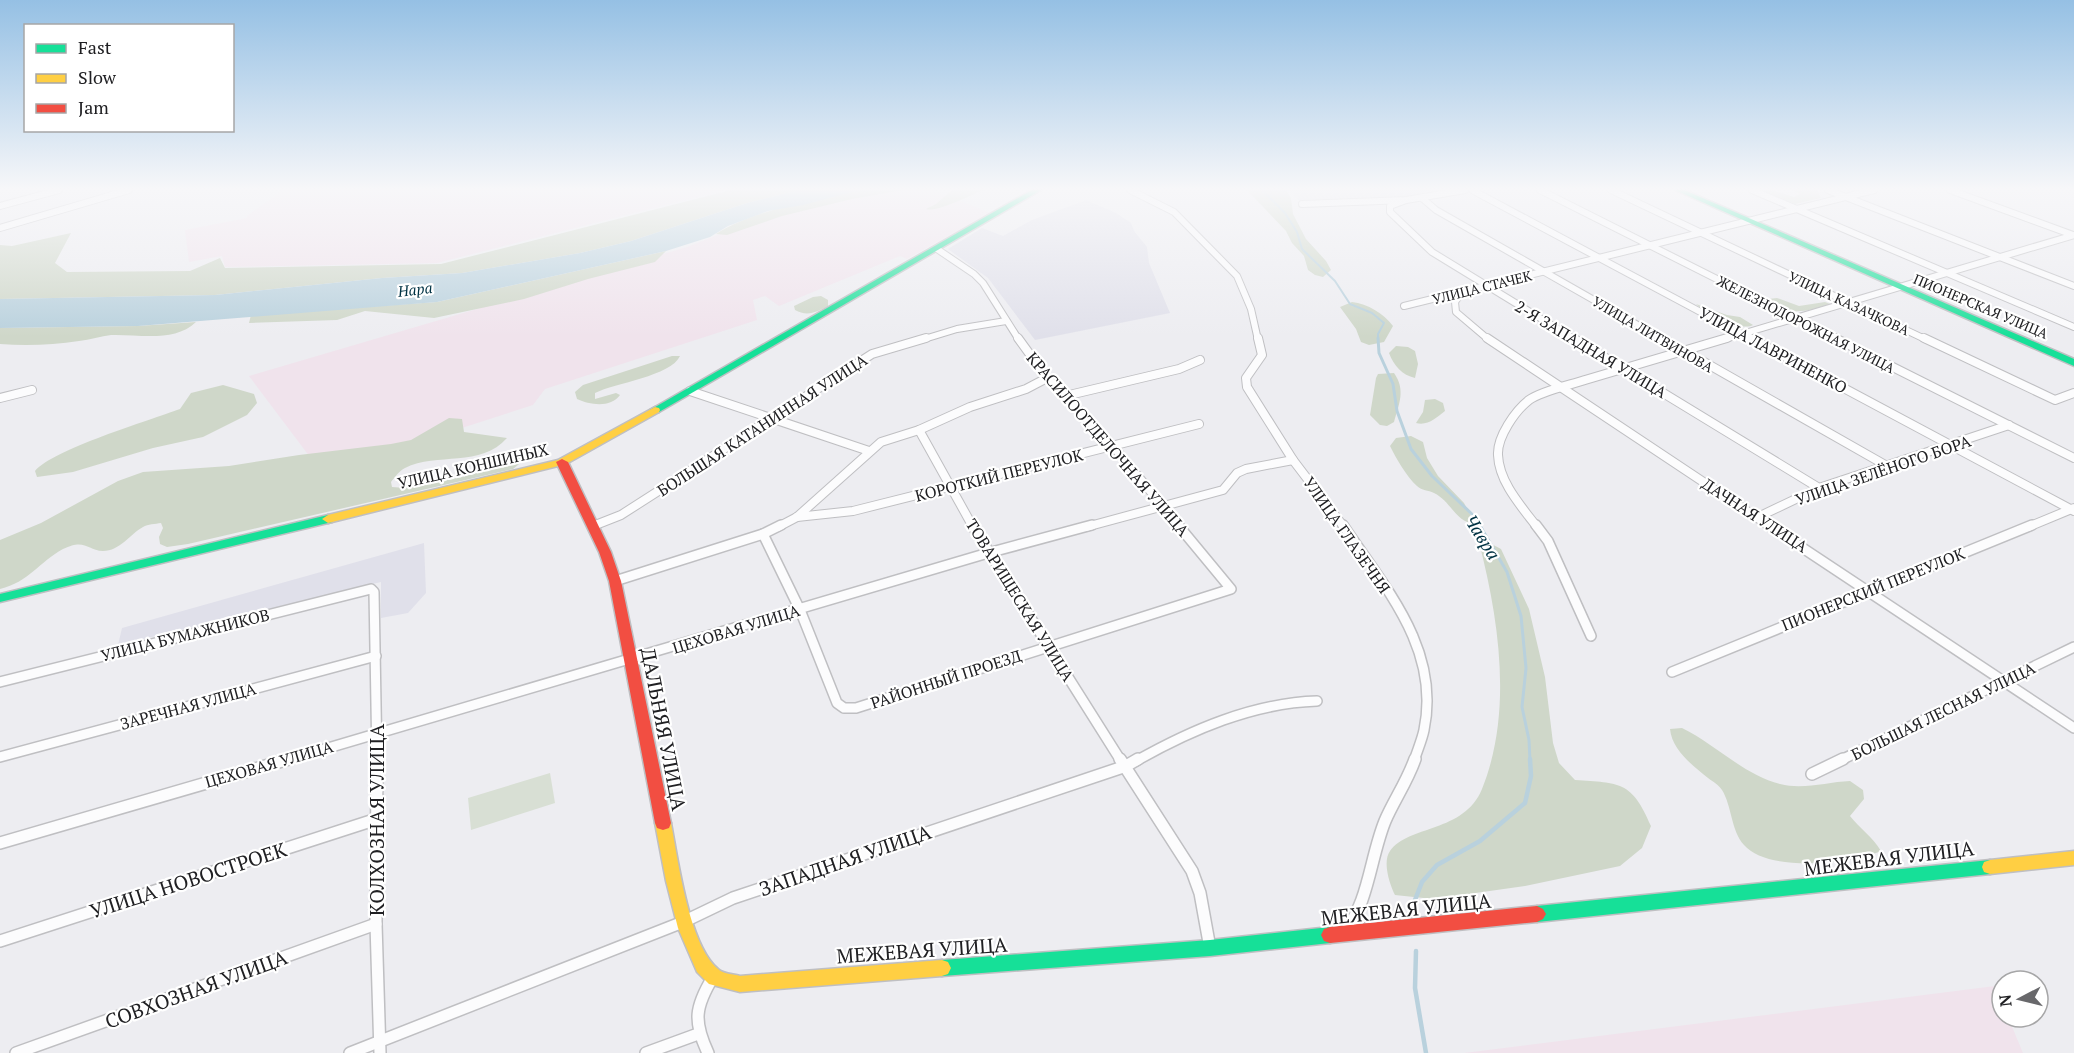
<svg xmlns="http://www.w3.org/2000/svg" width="2074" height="1053" font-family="'PT Serif',serif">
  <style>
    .industrial { fill: #f0e3ec }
    .built { fill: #e0e0ea }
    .green { fill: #d8dfd4 }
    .forest { fill: #cfd7c9 }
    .water { fill: #b9d1dd }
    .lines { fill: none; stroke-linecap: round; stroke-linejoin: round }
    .stream-far2 { stroke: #b9d1dd; stroke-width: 2 }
    .stream-far1 { stroke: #b9d1dd; stroke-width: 3 }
    .stream { stroke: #b9d1dd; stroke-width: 4.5 }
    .street-far3-casing { stroke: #bfbfc2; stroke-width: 8 }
    .street-far2-casing { stroke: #bfbfc2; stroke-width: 10 }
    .street-far1-casing { stroke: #bfbfc2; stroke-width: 12 }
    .street-casing { stroke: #bfbfc2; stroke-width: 14 }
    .fast-casing { stroke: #bfbfc2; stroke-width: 3 }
    .slow-casing { stroke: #bfbfc2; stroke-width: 3 }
    .jam-casing { stroke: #bfbfc2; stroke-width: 3 }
    .street-far3 { stroke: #fcfcfd; stroke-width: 6 }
    .street-far2 { stroke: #fcfcfd; stroke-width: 8 }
    .street-far1 { stroke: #fcfcfd; stroke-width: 9 }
    .street { stroke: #fcfcfd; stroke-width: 11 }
    .fast { fill: #16e098; fill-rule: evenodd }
    .slow { fill: #ffcf43; fill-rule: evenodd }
    .jam { fill: #f24e42; fill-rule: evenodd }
    .labels { text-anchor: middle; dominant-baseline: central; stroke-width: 4.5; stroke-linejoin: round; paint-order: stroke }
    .far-street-label { font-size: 14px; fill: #202023; stroke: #fff }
    .far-water-label { font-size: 15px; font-style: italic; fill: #003243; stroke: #fff }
    .street-label { font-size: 16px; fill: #202023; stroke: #fff }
    .water-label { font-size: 18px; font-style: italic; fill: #003243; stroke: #fff }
    .near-street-label { font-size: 20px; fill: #202023; stroke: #fff }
  </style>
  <rect width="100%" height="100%" fill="#ededf1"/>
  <!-- industrial -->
  <g class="industrial">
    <polygon points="283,190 725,190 437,263 225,267 222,256 189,262 185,230 247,218 247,216"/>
    <polygon points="871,190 934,190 990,213 907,259 900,256 779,306 765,296 753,300 757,320 545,389 533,405 322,473 249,376 687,247 772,214"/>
    <polygon points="1995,986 2002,1002 2002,1017 2008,1017 2023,1053 1464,1053"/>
  </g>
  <!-- built -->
  <g class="built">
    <polygon points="1289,190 1437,190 1405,196 1298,200"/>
    <polygon points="1086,200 1116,213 1131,223 1134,231 1147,247 1149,263 1170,313 1035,340 988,278 948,249 982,228 1003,236 1032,220"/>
    <polygon points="424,543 426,593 408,613 381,618 381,582 118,645 122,628"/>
  </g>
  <!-- green -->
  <polygon class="green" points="550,773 555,803 471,830 468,798"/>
  <!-- forest -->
  <g class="forest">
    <polygon points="731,190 799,190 747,203 631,241 580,253 462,273 382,278 215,295 0,299 0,245 12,246 71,233 55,263 67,272 190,271 220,258 225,268 441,264"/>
    <path d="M860 190H903L852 199 782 216 727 235 716 234C758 208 812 202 860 190Z"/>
    <path d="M952 190H983C972 195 935 213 926 209L936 204Z"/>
    <polygon points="1247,190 1286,190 1291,198 1293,214 1306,239 1326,261 1331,270 1323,277 1315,275 1308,270 1304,256 1292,243 1286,231"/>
    <polygon points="1772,190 1794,197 1800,194 1792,190 1817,190 1821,198 1795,204 1764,191"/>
    <polygon points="666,251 655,262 588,279 524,299 434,318 365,311 337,320 249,323 251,315 437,302"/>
    <path d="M821 296 828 300V306C817 312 807 317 795 310L794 306 813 297Z"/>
    <path d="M1777 298 1799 306 1825 302 1830 304C1808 311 1786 318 1768 299Z"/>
    <path d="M1352 302C1368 304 1383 313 1393 326L1384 342 1369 345 1361 342 1356 329 1340 307Z"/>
    <path d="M1696 304 1727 315 1740 317 1753 325C1740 332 1706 314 1696 304Z"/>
    <path d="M196 322C174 343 139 334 111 335 101 336 90 340 79 341 53 345 26 346 0 344V328L138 326Z"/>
    <path d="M1396 346 1408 347 1415 351 1418 364 1415 378C1402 375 1394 366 1389 353Z"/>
    <path d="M672 356H680C671 376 615 383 595 393V399L616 393 620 395C611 408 590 405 577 399L575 392 583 385Z"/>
    <path d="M1394 373C1406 390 1399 404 1394 422L1387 426 1380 425 1370 415 1376 378 1378 374Z"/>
    <path d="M223 385 254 394 257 403 247 415 203 437 153 448 73 472 37 477 35 471C52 450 150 420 180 409L191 393Z"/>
    <path d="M1435 399 1443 403 1445 411C1436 418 1428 426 1416 423L1423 412 1425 400Z"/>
    <path d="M449 418 462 419 464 432 507 438C481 468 437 452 405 468 399 471 395 477 391 482L392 487 405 488C432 482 463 479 489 469 502 465 510 453 524 460L513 469 188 544 167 547 160 544 159 537 163 528 161 523C155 524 148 524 143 527 130 534 120 551 103 551 87 550 85 538 63 549 39 562 29 582 0 589V540L41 523 118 481 143 472 229 466 299 455 391 444 411 440Z"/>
    <path d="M1411 436 1423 442 1427 458 1438 476 1464 503 1475 524C1455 522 1451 501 1434 493 1428 490 1422 491 1417 486 1406 476 1396 458 1390 446L1396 438Z"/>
    <path d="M1482 539 1501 549 1529 609 1545 677 1553 743 1559 763 1575 780C1620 783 1632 781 1651 826L1642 848 1620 866 1525 886 1433 899 1395 895C1390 885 1382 862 1390 851 1408 825 1464 833 1482 789 1513 712 1499 620 1479 542Z"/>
    <path d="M1682 728C1715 744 1744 775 1780 784 1803 790 1827 782 1850 781L1863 790 1864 799 1850 816C1860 829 1872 836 1881 851 1851 864 1768 873 1744 845 1731 831 1732 806 1722 790 1719 785 1712 781 1708 778 1692 765 1672 750 1670 729Z"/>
  </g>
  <!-- water -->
  <polygon class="water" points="799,190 860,190 803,205 768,211 728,226 710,237 666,251 437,302 138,326 0,328 0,299 215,295 382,278 462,273 580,253 631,241 747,203"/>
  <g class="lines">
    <!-- stream-far2 -->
    <polyline class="stream-far2" points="1262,190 1285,213 1297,232 1302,249 1335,281 1350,304 1372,313 1384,323 1378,334 1378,340"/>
    <!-- stream-far1 -->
    <polyline class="stream-far1" points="1378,338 1379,353 1393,384 1397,411 1411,449 1432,476 1475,517 1507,572 1521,616 1526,668 1522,707 1529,740 1530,761"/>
    <!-- stream -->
    <g class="stream">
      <polyline points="1413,905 1422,882 1437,865 1480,841 1525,803 1531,776 1530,759"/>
      <polyline points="1416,951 1415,988 1426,1053"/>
    </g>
    <defs>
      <g id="street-far3">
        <polyline points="1130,190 1174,212 1237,276 1251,309 1258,340"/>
        <polyline points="1472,190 1753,340"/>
        <polyline points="1540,190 1838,340"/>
        <polyline points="1611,190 1927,340"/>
        <polyline points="1752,190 2074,327"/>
        <polyline points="1828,190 2074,286"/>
        <polyline points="1950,190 2073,235"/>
        <polyline points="1422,198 1436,210 1664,340"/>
        <polyline points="1406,200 1390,206 1390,212 1432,252 1576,340"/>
        <polyline points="1302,204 1406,200 1465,190"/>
        <polyline points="0,206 59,190"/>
        <polyline points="0,228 129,190"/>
        <polyline points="937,249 974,274 983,283 1019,340"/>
        <polyline points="1462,292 1455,302 1456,312 1489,340"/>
        <polyline points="1404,306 1874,190"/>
        <polyline points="921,340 957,329 1006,321"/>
        <polyline points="1722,340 2074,235"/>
      </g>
      <g id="street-far2">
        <polyline points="1018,338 1047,378 1113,446 1180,527"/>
        <polyline points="1258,338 1262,355 1246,378 1247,387 1293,460 1344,527"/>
        <polyline points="1487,338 1771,527"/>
        <polyline points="1573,338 1819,488"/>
        <polyline points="1662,338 1887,466"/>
        <polyline points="1750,338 2074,511"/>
        <polyline points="1835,338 2074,458"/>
        <polyline points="1924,338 2055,400 2074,393"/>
        <polyline points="690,391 869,451"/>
        <polyline points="1065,396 1179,369 1200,360"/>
        <polyline points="0,398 32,390"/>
        <polyline points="919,430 973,527"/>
        <polyline points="797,517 853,511 1199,424"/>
        <polyline points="1758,517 1819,488 2009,425"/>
        <polyline points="593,526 621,515 872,354 926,338"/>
        <polyline points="778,527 797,517 881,442 919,430 970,407 1026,389 1047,378"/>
        <polyline points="1086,527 1223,490 1237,473 1246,469 1293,460"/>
        <path d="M1537 527C1521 506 1499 482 1498 455 1497 437 1515 411 1529 400 1541 391 1570 385 1585 380 1632 366 1679 352 1727 338"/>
        <polyline points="2028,527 2074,508"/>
      </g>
      <g id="street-far1">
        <polyline points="972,525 1121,761"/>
        <path d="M1343 525C1385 588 1441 649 1424 730 1422 740 1417 751 1414 761"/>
        <polyline points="1536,525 1548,541 1591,636"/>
        <polyline points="1768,525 2074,728"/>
        <polyline points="593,526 595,525"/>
        <polyline points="763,534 800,610 837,703 844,708 856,708 1231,589 1178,525"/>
        <polyline points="615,581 763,534 781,525"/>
        <polyline points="1672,672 2032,525"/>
        <polyline points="0,682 371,589 374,592 377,761"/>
        <polyline points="0,757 376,656"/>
        <polyline points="284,761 988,553 1092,525"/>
        <path d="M1136 761C1191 730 1253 703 1317 701"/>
        <polyline points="1839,761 2074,647"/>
      </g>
      <g id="street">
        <polyline points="377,759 376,924 380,1053"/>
        <polyline points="1120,759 1192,871 1200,893 1210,948"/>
        <polyline points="1812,774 1843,759"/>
        <polyline points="0,843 289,759"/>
        <path d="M1344 933C1369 902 1370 858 1385 821 1394 800 1407 782 1415 759"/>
        <polyline points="0,941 377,819"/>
        <polyline points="16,1053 376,924"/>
        <polyline points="350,1053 683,922 733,898 1126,766 1138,759"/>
        <polyline points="646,1053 698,1034"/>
        <path d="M708 1053C693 1021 695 1007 713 977"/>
      </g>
      <g id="fast">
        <polygon points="1032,190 1041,190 659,412 651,412 650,410"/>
        <polygon points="1675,190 1684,190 2074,359 2074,366"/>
        <polygon points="328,515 334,519 332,522 0,602 0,594"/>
        <polygon points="1990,860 1996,862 1998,867 1996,872 1990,874 1537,922 1531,919 1528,914 1531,909 1537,906"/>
        <polygon points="1330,927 1336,929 1339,935 1336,941 1330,943 1210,956 942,976 936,974 933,968 936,962 942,960 1210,940"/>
      </g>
      <g id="slow">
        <polygon points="655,407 659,408 660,410 659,412 566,464 328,523 322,519 328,515 558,460"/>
        <path d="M663 816 669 818 671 823C678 860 689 945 718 969 723 974 733 974 740 976L942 960 948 962 951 968 948 974 942 976 740 992 709 984 697 972 678 928 666 881 655 823 657 818Z"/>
        <polygon points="2074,851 2074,865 1990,874 1984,872 1982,867 1984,862 1990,860"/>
      </g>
      <g id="jam">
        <polygon points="562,459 568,462 611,552 621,581 671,823 669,828 663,830 657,828 655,823 609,581 599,552 556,462"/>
        <polygon points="1537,906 1543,909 1546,914 1543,919 1537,922 1330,943 1324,941 1321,935 1324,929 1330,927"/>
      </g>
    </defs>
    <!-- street-far3 casing -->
    <use href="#street-far3" class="street-far3-casing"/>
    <!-- street-far2 casing -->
    <use href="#street-far2" class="street-far2-casing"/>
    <!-- street-far1 casing -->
    <use href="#street-far1" class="street-far1-casing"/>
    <!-- street casing -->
    <use href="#street" class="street-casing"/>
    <!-- fast casing -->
    <use href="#fast" class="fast-casing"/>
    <!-- slow casing -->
    <use href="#slow" class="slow-casing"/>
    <!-- jam casing -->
    <use href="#jam" class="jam-casing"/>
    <!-- street-far3 -->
    <use href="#street-far3" class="street-far3"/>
    <!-- street-far2 -->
    <use href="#street-far2" class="street-far2"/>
    <!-- street-far1 -->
    <use href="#street-far1" class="street-far1"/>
    <!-- street -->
    <use href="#street" class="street"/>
    <!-- fast -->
    <use href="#fast" class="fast"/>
    <!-- slow -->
    <use href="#slow" class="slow"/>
    <!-- jam -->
    <use href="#jam" class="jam"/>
  </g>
  <!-- sky -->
  <linearGradient id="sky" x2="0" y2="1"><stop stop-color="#95c0e4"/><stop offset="0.56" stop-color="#f7f7f9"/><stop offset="1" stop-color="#f7f7f9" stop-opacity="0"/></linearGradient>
  <rect width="2074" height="337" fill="url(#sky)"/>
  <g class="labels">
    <!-- far-street labels -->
    <g class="far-street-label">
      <text transform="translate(1482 287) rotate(-14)">УЛИЦА СТАЧЕК</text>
      <text transform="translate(1849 303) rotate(25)">УЛИЦА КАЗАЧКОВА</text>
      <text transform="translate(1981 306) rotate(23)">ПИОНЕРСКАЯ УЛИЦА</text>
      <text transform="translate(1806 324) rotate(27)">ЖЕЛЕЗНОДОРОЖНАЯ УЛИЦА</text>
      <text transform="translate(1653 334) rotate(30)">УЛИЦА ЛИТВИНОВА</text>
    </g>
    <!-- far-water labels -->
    <g class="far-water-label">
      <text transform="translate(415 289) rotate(-7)">Нара</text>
    </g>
    <!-- street labels -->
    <g class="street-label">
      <text transform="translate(1591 349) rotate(31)">2-Я ЗАПАДНАЯ УЛИЦА</text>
      <text transform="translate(1773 350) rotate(28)">УЛИЦА ЛАВРИНЕНКО</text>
      <text transform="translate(762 425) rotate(-33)">БОЛЬШАЯ КАТАНИННАЯ УЛИЦА</text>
      <text transform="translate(1108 444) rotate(49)">КРАСИЛООТДЕЛОЧНАЯ УЛИЦА</text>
      <text transform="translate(473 466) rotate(-13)">УЛИЦА КОНШИНЫХ</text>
      <text transform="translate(1883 470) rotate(-19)">УЛИЦА ЗЕЛЁНОГО БОРА</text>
      <text transform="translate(999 475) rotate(-14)">КОРОТКИЙ ПЕРЕУЛОК</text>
      <text transform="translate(1755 515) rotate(33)">ДАЧНАЯ УЛИЦА</text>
      <text transform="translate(1347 535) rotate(55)">УЛИЦА ГЛАЗЕЧНЯ</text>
      <text transform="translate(1873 589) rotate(-22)">ПИОНЕРСКИЙ ПЕРЕУЛОК</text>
      <text transform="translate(1020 600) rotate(58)">ТОВАРИЩЕСКАЯ УЛИЦА</text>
      <text transform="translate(736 629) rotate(-17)">ЦЕХОВАЯ УЛИЦА</text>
      <text transform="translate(185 635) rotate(-14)">УЛИЦА БУМАЖНИКОВ</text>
      <text transform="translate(946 679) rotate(-18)">РАЙОННЫЙ ПРОЕЗД</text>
      <text transform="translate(188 706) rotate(-15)">ЗАРЕЧНАЯ УЛИЦА</text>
      <text transform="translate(1943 711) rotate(-26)">БОЛЬШАЯ ЛЕСНАЯ УЛИЦА</text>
      <text transform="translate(269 764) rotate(-16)">ЦЕХОВАЯ УЛИЦА</text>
    </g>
    <!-- water labels -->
    <g class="water-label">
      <text transform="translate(1483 537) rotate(58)">Чавра</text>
    </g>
    <!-- near-street labels -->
    <g class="near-street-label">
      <text transform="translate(664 729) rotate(79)">ДАЛЬНЯЯ УЛИЦА</text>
      <text transform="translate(376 820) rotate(-90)">КОЛХОЗНАЯ УЛИЦА</text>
      <text transform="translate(1889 858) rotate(-7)">МЕЖЕВАЯ УЛИЦА</text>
      <text transform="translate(845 860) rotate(-19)">ЗАПАДНАЯ УЛИЦА</text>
      <text transform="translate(188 880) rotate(-18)">УЛИЦА НОВОСТРОЕК</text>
      <text transform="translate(1406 909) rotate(-6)">МЕЖЕВАЯ УЛИЦА</text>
      <text transform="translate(922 950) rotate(-4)">МЕЖЕВАЯ УЛИЦА</text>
      <text transform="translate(196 989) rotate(-20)">СОВХОЗНАЯ УЛИЦА</text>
    </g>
  </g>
  <!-- legend -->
  <rect x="24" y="24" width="210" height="108" fill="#ffffff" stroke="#a6a6a7" stroke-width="1.5"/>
  <rect x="36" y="44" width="30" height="9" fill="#16e098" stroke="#a6a6a7" stroke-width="1.5"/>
  <text x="78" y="54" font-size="18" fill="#202023">Fast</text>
  <rect x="36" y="74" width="30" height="9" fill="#ffcf43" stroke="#a6a6a7" stroke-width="1.5"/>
  <text x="78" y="84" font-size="18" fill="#202023">Slow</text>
  <rect x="36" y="104" width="30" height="9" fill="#f24e42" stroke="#a6a6a7" stroke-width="1.5"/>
  <text x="78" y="114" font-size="18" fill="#202023">Jam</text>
  <!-- north arrow -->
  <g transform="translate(2020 999) rotate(263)"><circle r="28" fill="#ffffff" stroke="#a6a6a7" stroke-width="1.5"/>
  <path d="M0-4.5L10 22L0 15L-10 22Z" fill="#68686b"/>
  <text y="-9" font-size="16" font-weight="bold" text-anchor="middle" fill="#202023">N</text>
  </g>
</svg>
